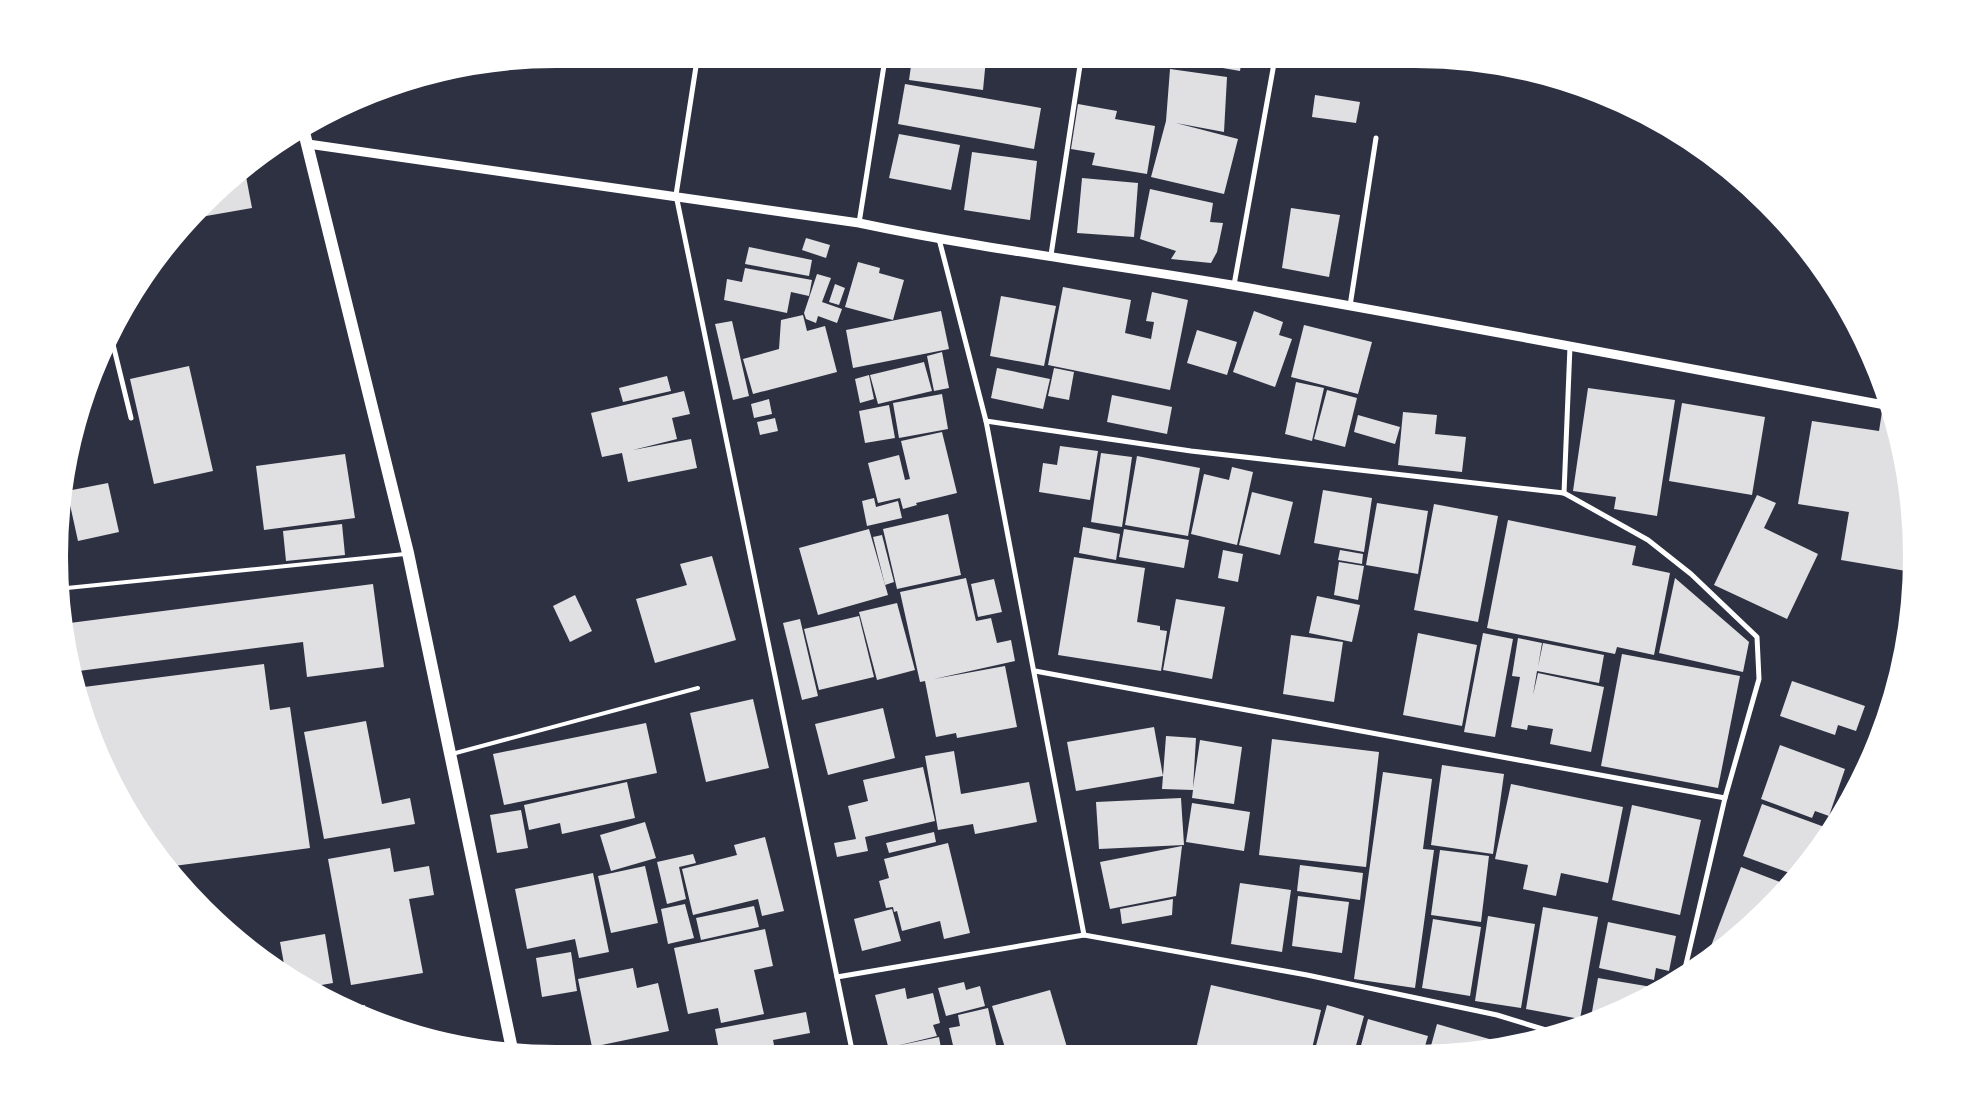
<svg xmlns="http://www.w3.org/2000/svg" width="1971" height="1113" font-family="'Crimson Pro',serif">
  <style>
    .building { fill: #e0e0e3 }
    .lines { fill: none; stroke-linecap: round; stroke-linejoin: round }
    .service { stroke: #fff; stroke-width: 4 }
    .minor { stroke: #fff; stroke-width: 5 }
    .tertiary { stroke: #fff; stroke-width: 9 }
    .primary { stroke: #fff; stroke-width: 12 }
    .rim { fill: none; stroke: #fff; stroke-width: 6 }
  </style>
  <rect width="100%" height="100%" fill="#2d3142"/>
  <!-- building -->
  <g class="building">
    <polygon points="1165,58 1242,58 1240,71"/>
    <polygon points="912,59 986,59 983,90 909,80"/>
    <polygon points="1170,69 1227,77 1224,132 1176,123 1238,139 1224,194 1151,177 1166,121"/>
    <polygon points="905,84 1041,108 1034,149 898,124"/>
    <polygon points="1315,95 1360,102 1356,123 1312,117"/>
    <polygon points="1078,104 1117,111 1115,119 1155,126 1147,174 1092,165 1095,153 1071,149"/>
    <polygon points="899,134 960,145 951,190 889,178"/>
    <polygon points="972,152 1037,161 1030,220 964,210"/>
    <polygon points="244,166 252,208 189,219 203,203"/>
    <polygon points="1082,178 1138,183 1134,237 1077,233"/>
    <polygon points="1150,189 1213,203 1210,222 1223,223 1217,252 1211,263 1171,259 1176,251 1140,239"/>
    <polygon points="1291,208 1340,215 1329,277 1282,268"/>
    <polygon points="806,238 830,245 826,258 802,250"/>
    <polygon points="749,247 812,260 809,276 745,264"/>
    <polygon points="858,262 880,268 879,273 904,280 893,320 845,307"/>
    <polygon points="745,268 812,280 809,296 791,292 787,313 724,300 727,279 742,282"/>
    <polygon points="817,274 831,278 822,302 842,309 837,323 818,316 816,323 806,319 804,313"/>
    <polygon points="835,284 845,288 839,305 829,302"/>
    <polygon points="1063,287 1131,300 1125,333 1151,339 1154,322 1146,321 1152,292 1188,300 1170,390 1048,365"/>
    <polygon points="1001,296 1056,306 1044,366 990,356"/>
    <polygon points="941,311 949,349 853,368 846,330"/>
    <polygon points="1254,311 1283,322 1279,335 1292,339 1275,387 1233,372"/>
    <polygon points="803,315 807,331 825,326 837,372 753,394 743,359 779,349 781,320"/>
    <polygon points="732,321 749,396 733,400 715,324"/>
    <polygon points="1304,325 1372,342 1358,394 1291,377"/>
    <polygon points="1197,330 1237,342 1227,375 1187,363"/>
    <polygon points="942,352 949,388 934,391 927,356"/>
    <polygon points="924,362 932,391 878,404 870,375"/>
    <polygon points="189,366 213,471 154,484 130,379"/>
    <polygon points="997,368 1050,379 1043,409 991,398"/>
    <polygon points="1054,368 1074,372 1069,400 1048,396"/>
    <polygon points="869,375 874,399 860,403 855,379"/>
    <polygon points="667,376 671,391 623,402 619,388"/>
    <polygon points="1296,382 1324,388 1312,441 1285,434"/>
    <polygon points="1588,388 1675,400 1657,516 1614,509 1616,497 1573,491"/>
    <polygon points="1327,390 1357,398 1345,447 1314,439"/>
    <polygon points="684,391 690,414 672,418 677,439 633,450 691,439 697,468 628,482 622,453 602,457 591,413"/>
    <polygon points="942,394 948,429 899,438 893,403"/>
    <polygon points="1112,395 1172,407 1167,434 1107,422"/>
    <polygon points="769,399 772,414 754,418 751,404"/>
    <polygon points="1682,403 1765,417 1752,495 1669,481"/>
    <polygon points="889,405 895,438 865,443 859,411"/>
    <polygon points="1403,412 1437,415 1435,434 1466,437 1462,472 1398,465"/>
    <polygon points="1882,412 1893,413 1898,427 1914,524 1912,572 1841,560 1849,512 1798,504 1812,421 1879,431"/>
    <polygon points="1358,415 1400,427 1395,444 1354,432"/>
    <polygon points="775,418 778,431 760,435 757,422"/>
    <polygon points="942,432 957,493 916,503 917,505 903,509 900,498 878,503 868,463 899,455 905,480 910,479 901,441"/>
    <polygon points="1060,446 1098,451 1090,500 1039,492 1043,463 1057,465"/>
    <polygon points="1101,453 1132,457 1122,527 1091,522"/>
    <polygon points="345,454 355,518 264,530 256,466"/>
    <polygon points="1137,456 1200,468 1188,536 1125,525"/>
    <polygon points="1232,467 1253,472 1237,545 1191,534 1204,474 1229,480"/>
    <polygon points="108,483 119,532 78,541 67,491"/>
    <polygon points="1323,490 1372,498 1364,552 1314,543"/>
    <polygon points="1252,492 1293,502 1280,555 1239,545"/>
    <polygon points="1757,495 1776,503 1764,528 1818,554 1787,619 1714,585"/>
    <polygon points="874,498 876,507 898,501 902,518 867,526 862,501"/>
    <polygon points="1377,503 1428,511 1418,574 1366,565"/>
    <polygon points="1434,504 1498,516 1478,622 1414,610"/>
    <polygon points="60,505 67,531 59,533"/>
    <polygon points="948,514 961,575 897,589 883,529"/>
    <polygon points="1508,520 1636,546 1632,565 1670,573 1654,655 1617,647 1615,654 1487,628"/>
    <polygon points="342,524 345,555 286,561 283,531"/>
    <polygon points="1083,527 1120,534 1116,560 1079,553"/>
    <polygon points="869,529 888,595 818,615 799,548"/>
    <polygon points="1124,529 1189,540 1184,568 1119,557"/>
    <polygon points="882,535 894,582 885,585 873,537"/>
    <polygon points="1223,550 1243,554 1238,582 1218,578"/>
    <polygon points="1340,550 1363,554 1362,564 1338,560"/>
    <polygon points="712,556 736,640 655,663 636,599 687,585 680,564"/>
    <polygon points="1074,557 1145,568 1137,622 1160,626 1160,630 1167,631 1161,671 1058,655"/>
    <polygon points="1339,562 1364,566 1358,600 1334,595"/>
    <polygon points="966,578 976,621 991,618 997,643 1011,640 1015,661 934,679 1005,666 1017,727 957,738 956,733 936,737 925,681 920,682 900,592"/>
    <polygon points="1675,578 1749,642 1743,672 1659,653"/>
    <polygon points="994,579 1002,612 978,617 971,584"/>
    <polygon points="373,584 384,667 307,677 303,642 71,672 66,654 62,624"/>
    <polygon points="575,595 592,631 570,642 553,606"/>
    <polygon points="1317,596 1360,605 1352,642 1309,633"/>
    <polygon points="1176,599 1225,607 1212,679 1163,670"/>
    <polygon points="897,603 915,670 877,680 859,612"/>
    <polygon points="859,616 874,677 819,690 804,629"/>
    <polygon points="800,619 818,696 802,700 783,623"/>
    <polygon points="1418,633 1477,645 1462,726 1403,715"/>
    <polygon points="1483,633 1513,639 1495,737 1464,732"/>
    <polygon points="1291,635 1343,642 1334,702 1283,694"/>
    <polygon points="1518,638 1542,643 1538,667 1543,643 1604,655 1599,683 1537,671 1533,695 1538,673 1604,687 1591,752 1550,744 1553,729 1528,725 1527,730 1511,727 1520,677 1512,676"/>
    <polygon points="1622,654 1740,676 1718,788 1601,766"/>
    <polygon points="264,664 270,710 290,707 310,848 166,867 123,807 94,748 76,688"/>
    <polygon points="1792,681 1865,706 1856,731 1838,725 1835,735 1780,716"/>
    <polygon points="753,699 769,768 706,782 690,713"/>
    <polygon points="883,708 895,758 828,775 815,724"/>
    <polygon points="366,721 382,804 410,798 415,824 324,839 304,732"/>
    <polygon points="646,723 657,773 504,805 493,754"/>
    <polygon points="1154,727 1163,776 1076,791 1067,742"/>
    <polygon points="1166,736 1196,738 1193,788 1200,740 1242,747 1234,804 1192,798 1193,790 1162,789"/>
    <polygon points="1272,739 1379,752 1366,867 1259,855"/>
    <polygon points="1780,745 1845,769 1829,816 1815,811 1812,818 1761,799"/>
    <polygon points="954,751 961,794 1029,782 1037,822 975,834 973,824 938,830 925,756"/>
    <polygon points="1442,765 1504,774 1493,854 1431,845"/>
    <polygon points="923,767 935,821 865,837 868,851 837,857 834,843 856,839 848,806 868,801 863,780"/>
    <polygon points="1383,772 1432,779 1423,849 1434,850 1415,988 1354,979"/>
    <polygon points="627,782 635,818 562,834 560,823 529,830 524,805"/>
    <polygon points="1511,784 1623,807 1608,883 1561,873 1556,896 1523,889 1528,865 1495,859"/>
    <polygon points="1181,798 1184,845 1099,849 1096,802"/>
    <polygon points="1192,803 1250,812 1244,851 1186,842"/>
    <polygon points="1762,804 1830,829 1795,875 1743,856"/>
    <polygon points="1632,805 1701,820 1680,915 1612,900"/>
    <polygon points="521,810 528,848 497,853 490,815"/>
    <polygon points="645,822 656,858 611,871 600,835"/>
    <polygon points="934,832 936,842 889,853 886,843"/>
    <polygon points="765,837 784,911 762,916 758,899 693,915 682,869 737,855 734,845"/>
    <polygon points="948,843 970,933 944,939 940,921 902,931 897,911 894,912 893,907 886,908 879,881 889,878 884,859"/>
    <polygon points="1182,846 1176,896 1110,909 1100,862"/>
    <polygon points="390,848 394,872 429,866 434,895 409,899 423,973 351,985 328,859"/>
    <polygon points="1440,850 1489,856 1481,922 1431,915"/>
    <polygon points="693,854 696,863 679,867 686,899 667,904 657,862"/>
    <polygon points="1300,865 1363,873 1360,900 1297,891"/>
    <polygon points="645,866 658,923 611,933 598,876"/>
    <polygon points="1741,867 1788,885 1768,910 1705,962"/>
    <polygon points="593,873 609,952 579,958 575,939 527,949 515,889"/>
    <polygon points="1240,883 1291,890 1282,952 1231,944"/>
    <polygon points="1298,896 1349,902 1342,953 1292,946"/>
    <polygon points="1173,899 1172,915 1122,924 1120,909"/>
    <polygon points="685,904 694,938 668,944 661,909"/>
    <polygon points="754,906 759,927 701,940 696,918"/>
    <polygon points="1543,907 1598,917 1580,1019 1526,1009"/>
    <polygon points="892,909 901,941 862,951 854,919"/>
    <polygon points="1488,916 1535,924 1521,1008 1475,1001"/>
    <polygon points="1433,919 1481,927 1470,996 1422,988"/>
    <polygon points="1608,922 1676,936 1669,971 1656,968 1654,980 1599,968"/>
    <polygon points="765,929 773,966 754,970 764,1014 721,1023 718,1008 688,1014 674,948"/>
    <polygon points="325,934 333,983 304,988 286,975 280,942"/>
    <polygon points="571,952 577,991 542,997 536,958"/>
    <polygon points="633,968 637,988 658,983 669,1031 592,1047 578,979"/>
    <polygon points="1598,978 1652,987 1651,993 1590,1023"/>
    <polygon points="964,982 966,990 980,986 985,1006 946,1016 938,988"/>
    <polygon points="1211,985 1321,1010 1311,1053 1195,1053"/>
    <polygon points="905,988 907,999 933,993 940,1023 933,1025 937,1036 896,1046 939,1037 942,1054 890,1054 875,995"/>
    <polygon points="1050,990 1069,1054 1007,1054 992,1006"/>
    <polygon points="365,1005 367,1017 347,1008"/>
    <polygon points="1327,1005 1364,1016 1354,1053 1314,1053"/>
    <polygon points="988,1008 998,1054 955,1054 949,1028 960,1026 958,1015"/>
    <polygon points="806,1012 810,1033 773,1040 776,1055 695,1055 694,1049 718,1045 715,1029"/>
    <polygon points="1368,1019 1428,1036 1423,1053 1359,1053"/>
    <polygon points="1437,1024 1510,1045 1480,1053 1429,1053"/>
  </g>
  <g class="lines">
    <!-- service -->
    <g class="service">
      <polyline points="57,589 405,554"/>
      <polyline points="452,754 698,688"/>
    </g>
    <!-- minor -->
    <g class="minor">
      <polyline points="697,60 676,195 853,1055"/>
      <polyline points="859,223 885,59"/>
      <polyline points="939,239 986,421 1084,935"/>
      <polyline points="1051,255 1081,59"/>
      <polyline points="1234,285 1275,58"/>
      <polyline points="1350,306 1376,138"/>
      <polyline points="110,332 131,418"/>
      <polyline points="986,421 1191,451 1564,493 1648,540 1691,574 1757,637 1759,679 1725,798 1683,977"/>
      <polyline points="1564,493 1570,346"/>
      <polyline points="1035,671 1725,798"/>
      <polyline points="837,977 1084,935 1307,975 1497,1015 1559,1034"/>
    </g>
    <!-- tertiary -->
    <path class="tertiary" d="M308 144 859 223C982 249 1108 264 1232 285 1452 323 1671 365 1890 406"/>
    <!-- primary -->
    <polyline class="primary" points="303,128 408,553 513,1054"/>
  </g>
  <!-- crop -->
  <path d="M0 0H1971V1113H0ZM556 65H1415A491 491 0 0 1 1906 556V557A491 491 0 0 1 1415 1048H556A491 491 0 0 1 65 557V556A491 491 0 0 1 556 65Z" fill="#fff" fill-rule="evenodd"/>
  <path class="rim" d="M556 65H1415A491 491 0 0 1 1906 556V557A491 491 0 0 1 1415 1048H556A491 491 0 0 1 65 557V556A491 491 0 0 1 556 65Z"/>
</svg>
